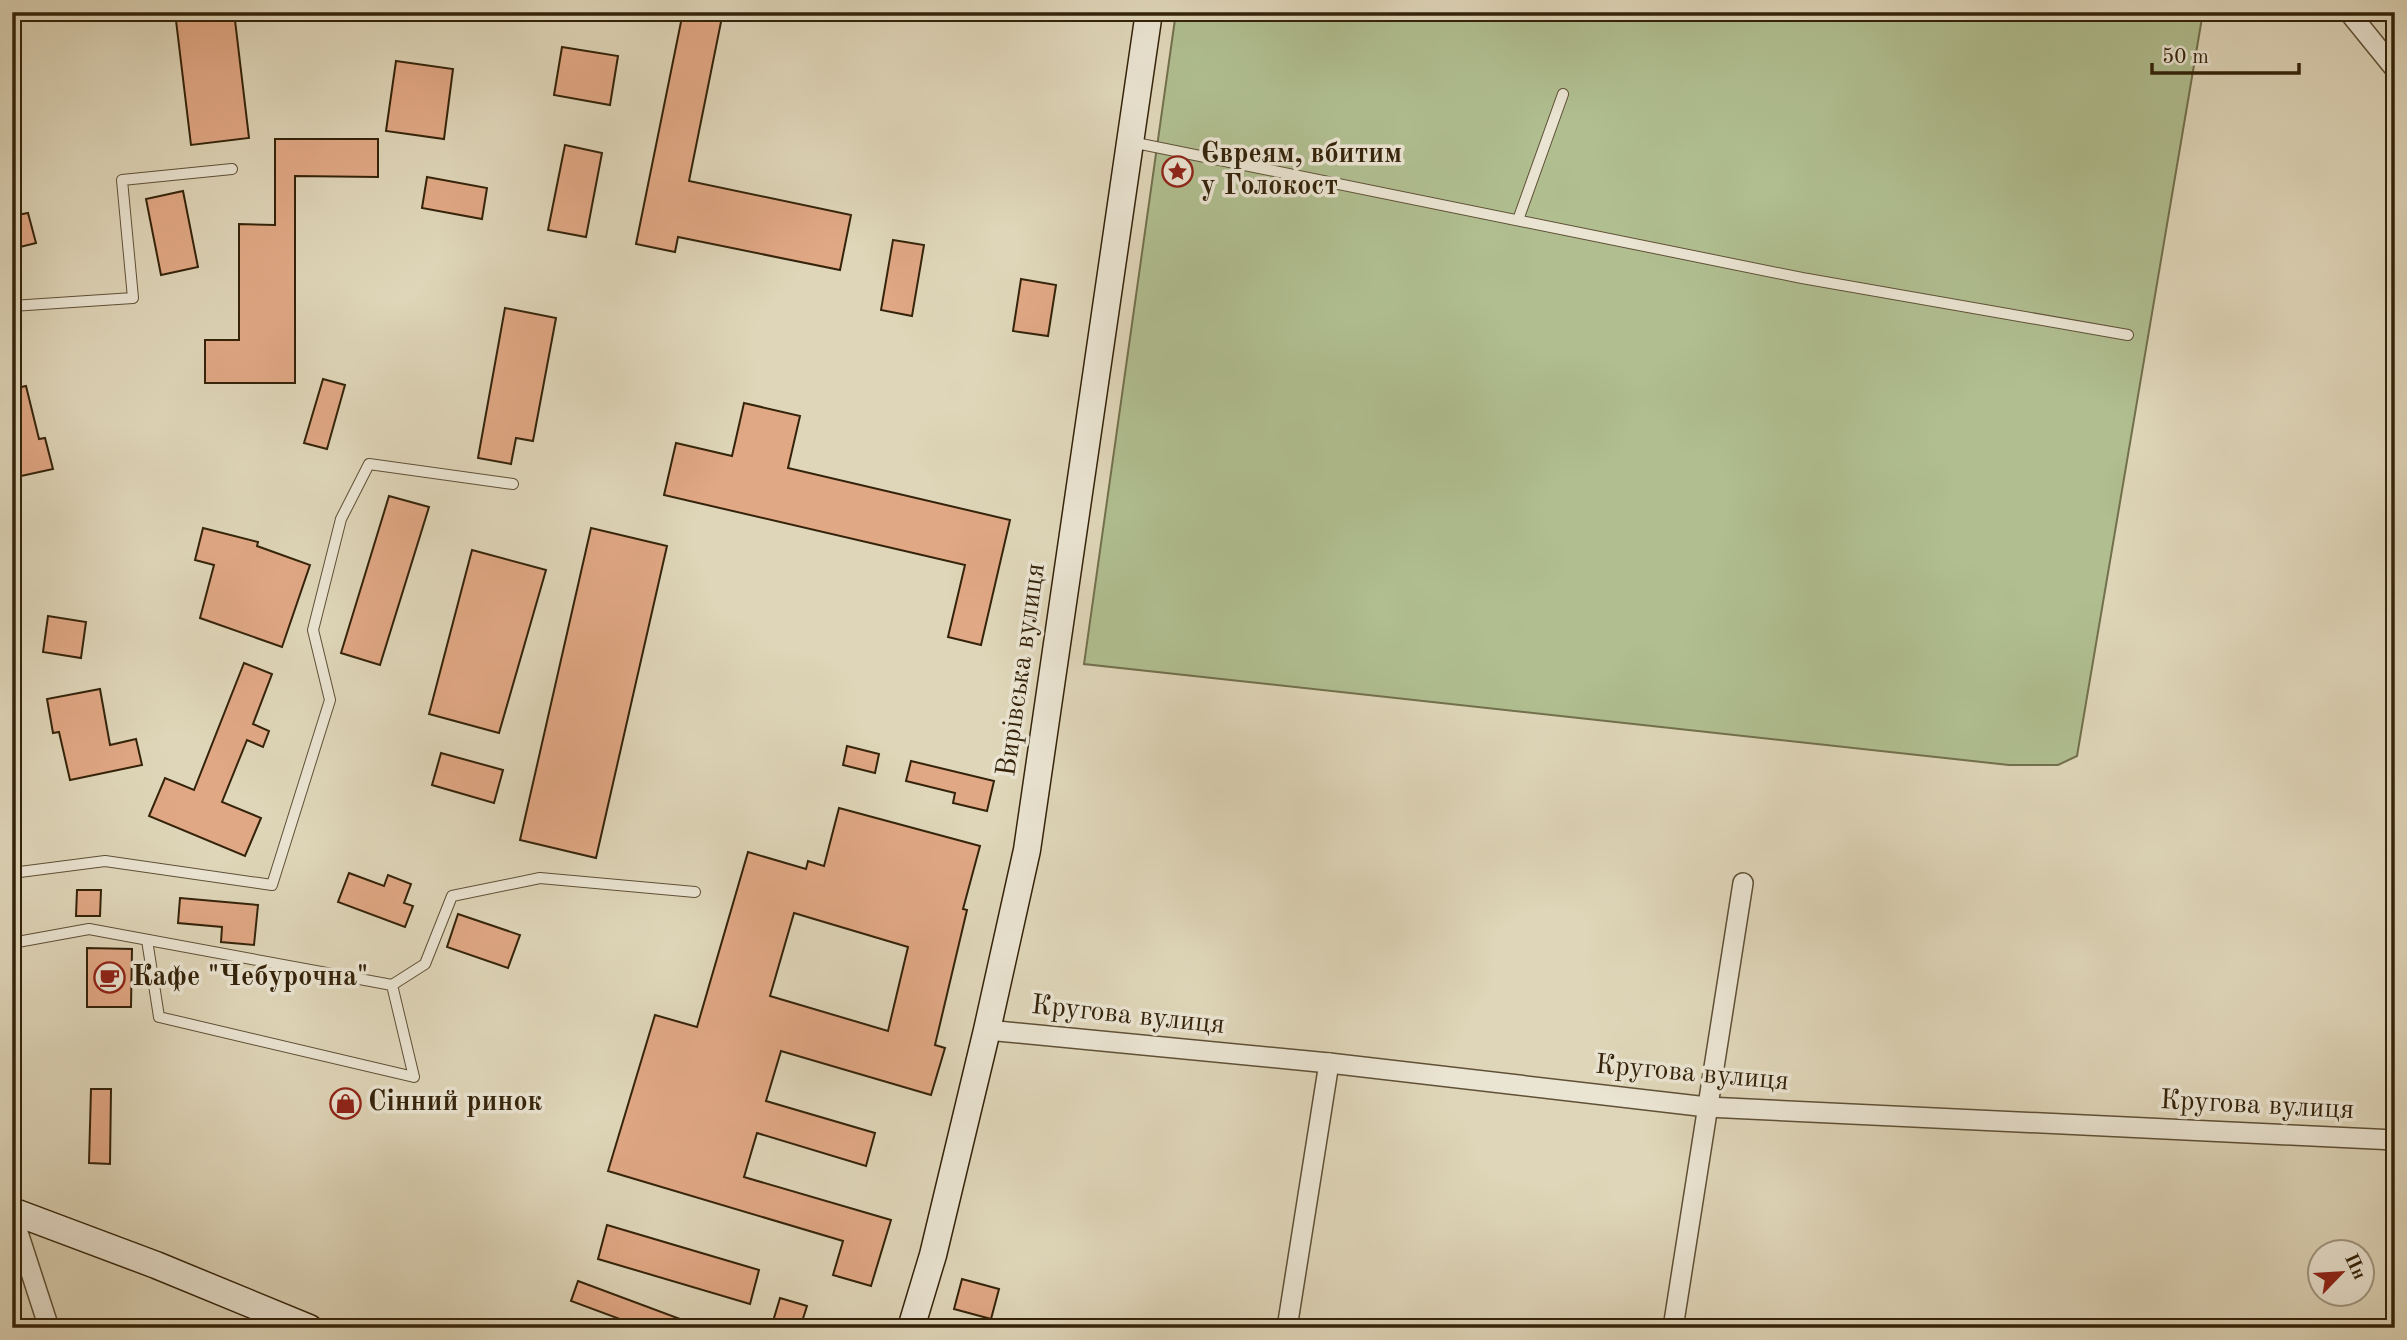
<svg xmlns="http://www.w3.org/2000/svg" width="2407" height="1340" font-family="'Old Standard TT',serif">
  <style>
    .green { fill: #b0be90; stroke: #72704d; stroke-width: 2 }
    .building { fill: #e1a885; stroke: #34230a; stroke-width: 2; fill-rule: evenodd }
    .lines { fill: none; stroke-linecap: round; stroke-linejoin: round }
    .lane-casing { stroke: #5f5036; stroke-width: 12 }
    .street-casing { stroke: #5f5036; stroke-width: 22 }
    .secondary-casing { stroke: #34230a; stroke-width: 29 }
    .lane { stroke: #eae4d2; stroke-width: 10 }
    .street { stroke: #eae4d2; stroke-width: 19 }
    .secondary { stroke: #eae4d2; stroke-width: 26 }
    .tram { stroke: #34230a; stroke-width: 2 }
    .labels { text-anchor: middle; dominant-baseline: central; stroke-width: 7; stroke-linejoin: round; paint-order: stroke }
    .poi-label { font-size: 28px; font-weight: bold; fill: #34230a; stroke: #eae4d2; text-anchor: start }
    .street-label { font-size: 28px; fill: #34230a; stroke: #eae4d2 }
  </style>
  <rect width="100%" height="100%" fill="#dfd6b9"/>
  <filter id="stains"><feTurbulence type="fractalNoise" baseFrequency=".00286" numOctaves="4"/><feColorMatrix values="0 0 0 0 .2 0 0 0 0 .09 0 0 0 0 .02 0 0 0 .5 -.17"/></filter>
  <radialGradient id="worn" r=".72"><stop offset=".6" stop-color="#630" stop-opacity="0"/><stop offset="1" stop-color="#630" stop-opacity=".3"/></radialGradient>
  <!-- green -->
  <polygon class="green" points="1176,12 2203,12 2077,756 2058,765 2009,765 1084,664"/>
  <!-- building -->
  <g class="building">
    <polygon points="175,12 234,12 249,138 191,145"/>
    <polygon points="683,12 723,12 689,181 851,215 840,270 678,237 675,252 636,244"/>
    <polygon points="562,47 618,56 610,105 554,95"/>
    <polygon points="396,61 453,69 444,139 386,131"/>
    <polygon points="275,139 378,139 378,177 295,176 295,383 205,383 205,340 239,340 239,224 275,225"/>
    <polygon points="565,145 602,153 586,237 548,230"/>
    <polygon points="427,177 487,188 482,219 422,208"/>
    <polygon points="183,191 198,267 161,275 146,199"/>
    <polygon points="28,213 36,243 12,249 12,216"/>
    <polygon points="893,240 924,245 912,316 881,310"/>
    <polygon points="1021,279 1056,285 1048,336 1013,331"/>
    <polygon points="505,308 556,318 533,441 516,438 511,464 478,458"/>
    <polygon points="323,379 345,385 327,449 304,443"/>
    <polygon points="26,386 39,439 45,438 53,469 12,478 12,389"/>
    <polygon points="744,403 800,416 788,468 1010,520 981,645 948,637 965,565 664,495 676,443 732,456"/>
    <polygon points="389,496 429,507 380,665 341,653"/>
    <polygon points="203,528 258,542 257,546 310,565 282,647 200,618 214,565 195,560"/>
    <polygon points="591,528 667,546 596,858 520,840"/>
    <polygon points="472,550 546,570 499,733 429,714"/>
    <polygon points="48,616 86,622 81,658 43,652"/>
    <polygon points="244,663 272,674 253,724 269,731 263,747 247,740 222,802 261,818 245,856 149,816 165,778 194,790"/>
    <polygon points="100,689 110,745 136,739 142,765 70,780 59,732 53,733 47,699"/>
    <polygon points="847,746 879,754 875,773 843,765"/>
    <polygon points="441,753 503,770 494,803 432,785"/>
    <polygon points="911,761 994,781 987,811 953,803 955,793 906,781"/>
    <path d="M839 808 980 846 963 909 967 910 935 1045 945 1048 931 1095 781 1051 766 1101 875 1133 866 1166 757 1133 744 1177 891 1220 871 1286 833 1275 843 1241 608 1171 655 1015 697 1027 748 852 806 869 808 861 824 866ZM794 913 908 947 888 1031 770 996Z"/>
    <polygon points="349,873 384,886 388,875 411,884 404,903 413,906 405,927 338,902"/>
    <polygon points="77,890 101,890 100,916 76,916"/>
    <polygon points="180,898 258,905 254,945 221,942 222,927 178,923"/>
    <polygon points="458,914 520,935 508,968 447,947"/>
    <polygon points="87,948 132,949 131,1007 87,1007"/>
    <polygon points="91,1089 111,1089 110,1164 89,1163"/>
    <polygon points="607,1225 759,1270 750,1304 598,1259"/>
    <polygon points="962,1279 999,1289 991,1319 954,1309"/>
    <polygon points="578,1281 699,1326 698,1328 617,1328 620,1319 571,1301"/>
    <polygon points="780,1298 807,1306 800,1328 771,1328"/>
  </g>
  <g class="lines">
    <defs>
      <g id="lane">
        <polyline points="1131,142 1802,278 2128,335"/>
        <polyline points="1518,220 1563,94"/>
        <polyline points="12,306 133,298 122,180 232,169"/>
        <polyline points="12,873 105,861 272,885 330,700 313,630 341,519 369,464 513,484"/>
        <polyline points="12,943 89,929 392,985 414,1077 159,1017 147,940"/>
        <polyline points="392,985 425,964 452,896 540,878 695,892"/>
      </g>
      <g id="street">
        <polyline points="2357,12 2352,16 2395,69"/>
        <polyline points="987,1030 1329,1063 1707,1107 2395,1140"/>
        <polyline points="12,1214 49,1328"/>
        <polyline points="1287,1328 1329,1063"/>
        <polyline points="1673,1328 1743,883"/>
      </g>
      <g id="secondary">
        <polyline points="12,1211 156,1265 309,1328"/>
        <polyline points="911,1328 933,1255 987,1030 1027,850 1149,12"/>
      </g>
    </defs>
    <!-- lane casing -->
    <use href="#lane" class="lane-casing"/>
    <!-- street casing -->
    <use href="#street" class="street-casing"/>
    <!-- secondary casing -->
    <use href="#secondary" class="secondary-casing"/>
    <!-- lane -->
    <use href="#lane" class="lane"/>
    <!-- street -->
    <use href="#street" class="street"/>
    <!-- secondary -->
    <use href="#secondary" class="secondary"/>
    <!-- tram -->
    <polyline class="tram" points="2376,12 2395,27"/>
  </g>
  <!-- icons -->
  <defs>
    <symbol id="sight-ring" viewBox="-11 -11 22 22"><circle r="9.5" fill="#eae4d2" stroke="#8f2418" stroke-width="1.5"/><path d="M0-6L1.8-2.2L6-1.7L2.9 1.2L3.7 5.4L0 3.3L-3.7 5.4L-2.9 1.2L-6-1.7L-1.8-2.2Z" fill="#8f2418"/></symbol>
    <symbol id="cafe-ring" viewBox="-11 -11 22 22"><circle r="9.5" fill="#eae4d2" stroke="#8f2418" stroke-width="1.5"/><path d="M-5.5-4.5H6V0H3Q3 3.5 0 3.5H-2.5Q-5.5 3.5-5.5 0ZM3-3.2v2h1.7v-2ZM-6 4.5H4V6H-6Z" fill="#8f2418"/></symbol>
    <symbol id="shop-ring" viewBox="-11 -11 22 22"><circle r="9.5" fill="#eae4d2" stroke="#8f2418" stroke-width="1.5"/><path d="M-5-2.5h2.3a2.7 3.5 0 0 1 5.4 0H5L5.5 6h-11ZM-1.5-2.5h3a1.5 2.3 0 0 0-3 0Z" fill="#8f2418"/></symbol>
  </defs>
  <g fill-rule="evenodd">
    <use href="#sight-ring" x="1160" y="154" width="35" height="35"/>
    <use href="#cafe-ring" x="92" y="960" width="35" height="35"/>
    <use href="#shop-ring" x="328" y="1086" width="35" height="35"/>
  </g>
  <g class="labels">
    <!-- poi labels -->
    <g class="poi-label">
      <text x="1201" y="155">Євреям, вбитим<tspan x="1201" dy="32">у Голокост</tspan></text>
      <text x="132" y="978">Кафе "Чебурочна"</text>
      <text x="368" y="1103">Сінний ринок</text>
    </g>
    <!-- street labels -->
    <g class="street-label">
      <text transform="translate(1022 670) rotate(-82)">Вирівська вулиця</text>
      <text transform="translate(1128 1016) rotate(6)">Кругова вулиця</text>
      <text transform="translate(1692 1074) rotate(5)">Кругова вулиця</text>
      <text transform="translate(2257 1106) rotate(3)">Кругова вулиця</text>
    </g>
  </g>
  <!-- margin -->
  <rect width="2407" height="1340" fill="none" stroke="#dfd6b9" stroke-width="42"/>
  <rect x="14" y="14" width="2379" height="1312" fill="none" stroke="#34230a" stroke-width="3.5"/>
  <rect x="21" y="21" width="2365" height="1298" fill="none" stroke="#34230a" stroke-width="2"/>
  <!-- north arrow -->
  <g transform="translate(2341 1273) rotate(65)"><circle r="33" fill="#eae4d2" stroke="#a19782" stroke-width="2"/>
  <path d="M0-5L12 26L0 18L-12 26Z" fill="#8f2418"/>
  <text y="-10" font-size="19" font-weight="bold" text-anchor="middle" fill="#34230a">Пн</text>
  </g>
  <!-- scale -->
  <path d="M2152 63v10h147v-10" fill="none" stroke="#34230a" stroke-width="3.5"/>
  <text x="2162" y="63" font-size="21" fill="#34230a" stroke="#eae4d2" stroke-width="5" paint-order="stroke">50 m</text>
  <rect width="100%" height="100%" filter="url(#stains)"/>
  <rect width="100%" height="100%" fill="url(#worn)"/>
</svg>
